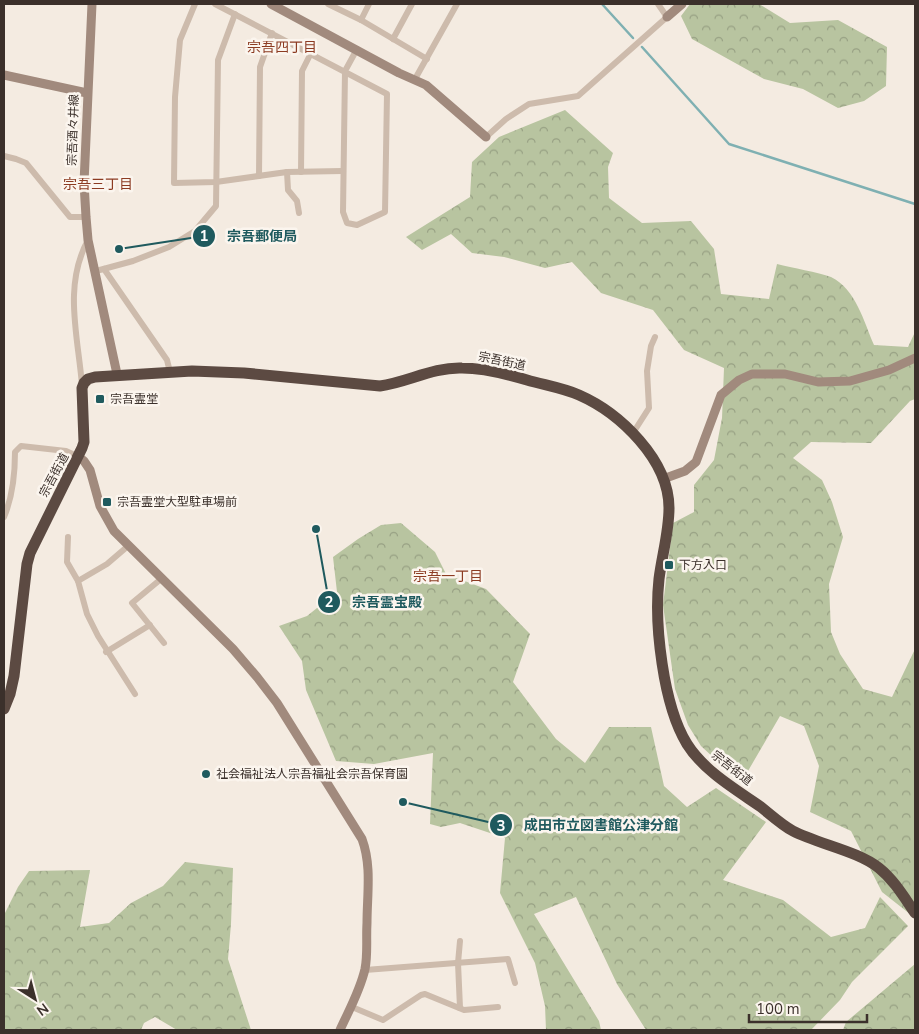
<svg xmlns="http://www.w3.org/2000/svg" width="919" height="1034" font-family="'Nunito Sans','Noto Sans JP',sans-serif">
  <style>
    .forest { fill: url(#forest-crowns) }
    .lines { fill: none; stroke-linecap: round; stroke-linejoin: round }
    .stream { stroke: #7fb0b2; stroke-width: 2.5 }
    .street { stroke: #cdbbac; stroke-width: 6 }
    .secondary { stroke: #a18a7d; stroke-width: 9 }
    .highway { stroke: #5c4a42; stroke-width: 11 }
    .poi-dot { fill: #1f5a5e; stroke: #fbf5ee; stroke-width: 2 }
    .labels { text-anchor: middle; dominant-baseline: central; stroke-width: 5; stroke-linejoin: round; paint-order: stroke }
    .street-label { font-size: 12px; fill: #3b302b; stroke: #fbf5ee }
    .poi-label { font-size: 12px; fill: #3b302b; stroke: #fbf5ee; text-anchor: start }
    .neighbourhood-label { font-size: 14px; fill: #8c3b22; stroke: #fbf5ee }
    .leader { fill: none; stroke: #1f5a5e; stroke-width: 2 }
    .callout-dot { fill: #1f5a5e; stroke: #fbf5ee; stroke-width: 2 }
    .mark-label { font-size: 15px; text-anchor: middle; font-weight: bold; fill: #fff }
    .callout-label { font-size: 14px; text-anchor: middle; font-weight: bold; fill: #1f5a5e; stroke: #fbf5ee; stroke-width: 5; stroke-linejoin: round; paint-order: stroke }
  </style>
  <defs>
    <pattern id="forest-crowns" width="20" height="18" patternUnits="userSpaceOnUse" patternTransform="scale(1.25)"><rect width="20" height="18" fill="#b8c4a0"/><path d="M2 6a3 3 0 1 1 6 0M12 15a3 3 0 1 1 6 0" fill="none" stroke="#97a083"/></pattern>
  </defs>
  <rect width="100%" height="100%" fill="#f4ebe1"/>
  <!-- forest -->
  <g class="forest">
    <polygon points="690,4 759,4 790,23 838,20 887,47 886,86 864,101 838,108 803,89 764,79 692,39 681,16"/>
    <path d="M565 110 613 153 608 167 609 198 642 223 691 221 714 249 721 294 769 299 777 264C792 268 818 272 831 277 856 289 864 322 874 345L908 347 915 332V399L910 401 871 443 811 442 793 458 822 480 832 502 843 537 829 584 831 632 840 654 863 689 892 697 915 649V918L882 892 851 831 810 812 819 766 804 726 780 716 741 783 701 746 688 725 675 689 663 605 673 523 694 512V485L714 460 722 418 724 368 684 350 653 310 601 293 572 262 545 268 504 257 472 253 451 234 422 250 406 237 470 197 472 162 499 137Z"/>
    <polygon points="401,523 435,552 446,574 486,589 530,634 513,682 556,739 585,763 609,727 651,727 664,786 687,807 716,788 766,822 723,880 783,900 831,937 865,928 880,897 908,926 852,982 840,1000 811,1030 646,1030 617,984 576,897 534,914 599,1021 601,1030 546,1030 545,1006 535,963 500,893 505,838 460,823 441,827 430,824 433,753 374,764 336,761 306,690 302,661 279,626 307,616 337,592 333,557 358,539 381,525"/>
    <polygon points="185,862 233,868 231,924 228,959 251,1030 177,1030 155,1017 144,1023 141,1030 4,1030 4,915 18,887 29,871 90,870 80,927 109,923 131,903 163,886"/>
    <polygon points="915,964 915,1030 843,1030 846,1022"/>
  </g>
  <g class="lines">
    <!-- stream -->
    <g class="stream">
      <polyline points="602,4 633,38"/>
      <polyline points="642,47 729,144 915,204"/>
    </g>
    <!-- street -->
    <g class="street">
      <polyline points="195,4 180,40 175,97 174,183 216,182 287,172 342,171"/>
      <polyline points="215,4 387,94 385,212 357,225 347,223 343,212 345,71 357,49"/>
      <polyline points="328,4 361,20 427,59"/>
      <polyline points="361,20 369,4"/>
      <polyline points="393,39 412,4"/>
      <polyline points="415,79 457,4"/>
      <polyline points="486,137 506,119 529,104 578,96 667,17 658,4"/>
      <polyline points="4,156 16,159 26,163 70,217 86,217"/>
      <polyline points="287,172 288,190 297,201 299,213"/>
      <polyline points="301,172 302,71 311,53"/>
      <polyline points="259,176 260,67 272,33"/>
      <polyline points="104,269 167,360 170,372"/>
      <polyline points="96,271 133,261 169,247 195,231 216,206 218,60 235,14"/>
      <path d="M82 385C78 336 63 286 88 240"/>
      <polyline points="633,433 649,408 647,371 651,346 655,337"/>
      <path d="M4 517C13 496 15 475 15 452L21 446 66 451 79 457"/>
      <polyline points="68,537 67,562 78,581"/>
      <polyline points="128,546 107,564 78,581 87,614 98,636 135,694"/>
      <polyline points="161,579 132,603 164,643"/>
      <polyline points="106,652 150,625"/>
      <polyline points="365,970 508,959 515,983"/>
      <polyline points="352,1007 383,1020 421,995 425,994 464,1010 498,1007"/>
      <polyline points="460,1008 458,963 460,941"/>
    </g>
    <!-- secondary -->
    <g class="secondary">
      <polyline points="92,4 84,183 86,217 88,240 117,374"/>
      <polyline points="271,4 399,73 426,85 486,137"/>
      <polyline points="667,17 682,4"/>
      <polyline points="4,75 87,93"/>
      <path d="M79 457 84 461 90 470 100 506 114 531 233 649 257 677 277 703 362 839C372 866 367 895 367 923 366 939 368 954 365 969 360 991 349 1010 340 1030"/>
      <polyline points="663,479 685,471 696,462 721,395 739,380 752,374 785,374 818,382 850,381 889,370 915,358"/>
    </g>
    <!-- highway -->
    <path class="highway" d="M4 709 10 694 14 676 27 564 30 553 82 448 84 442 82 388 84 383 88 379 95 377 192 371 244 373 380 386C408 382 433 367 462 368 483 368 507 374 527 380 544 385 563 388 579 395 620 413 669 460 669 508 669 532 662 555 659 579 654 624 663 705 687 744 704 771 735 789 761 807 771 815 782 825 793 831 818 844 858 851 879 868 894 880 904 897 915 913"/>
  </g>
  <!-- markers -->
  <g class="poi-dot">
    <rect x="95" y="394" width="10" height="10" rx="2.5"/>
    <rect x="102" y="497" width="10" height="10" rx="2.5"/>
    <rect x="664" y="560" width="10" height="10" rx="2.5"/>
    <circle cx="206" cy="774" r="5"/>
  </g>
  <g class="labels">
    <!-- street labels -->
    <g class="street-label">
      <text transform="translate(73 130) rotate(-88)">宗吾酒々井線</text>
      <text transform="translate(502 361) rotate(12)">宗吾街道</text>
      <text transform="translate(54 475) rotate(-62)">宗吾街道</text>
      <text transform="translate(732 768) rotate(38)">宗吾街道</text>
    </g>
    <!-- poi labels -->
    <g class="poi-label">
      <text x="110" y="399">宗吾霊堂</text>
      <text x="117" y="502">宗吾霊堂大型駐車場前</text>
      <text x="679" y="565">下方入口</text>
      <text x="216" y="774">社会福祉法人宗吾福祉会宗吾保育園</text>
    </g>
    <!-- neighbourhood labels -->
    <g class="neighbourhood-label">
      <text x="282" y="47">宗吾四丁目</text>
      <text x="98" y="184">宗吾三丁目</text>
      <text x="448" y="576">宗吾一丁目</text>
    </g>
  </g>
  <!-- callouts -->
  <path class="leader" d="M119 249L204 236M316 529L329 602M403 802L501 825"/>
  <g class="callout-dot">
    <circle cx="119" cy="249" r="5"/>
    <circle cx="316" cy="529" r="5"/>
    <circle cx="403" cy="802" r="5"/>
    <circle cx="204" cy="236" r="12"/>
    <circle cx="329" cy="602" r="12"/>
    <circle cx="501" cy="825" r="12"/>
  </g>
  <g class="mark-label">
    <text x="204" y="241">1</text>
    <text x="329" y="607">2</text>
    <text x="501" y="831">3</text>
  </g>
  <g class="callout-label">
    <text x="262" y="241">宗吾郵便局</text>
    <text x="387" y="607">宗吾霊宝殿</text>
    <text x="601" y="830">成田市立図書館公津分館</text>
  </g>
  <!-- border -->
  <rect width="919" height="1034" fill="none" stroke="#3b302b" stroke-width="10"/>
  <!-- north arrow -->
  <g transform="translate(35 999) rotate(144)" stroke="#fbf5ee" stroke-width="4" paint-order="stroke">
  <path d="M0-4L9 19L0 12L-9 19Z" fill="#3b302b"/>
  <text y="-8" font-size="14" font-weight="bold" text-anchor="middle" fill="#3b302b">N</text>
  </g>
  <!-- scale -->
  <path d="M749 1014v8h118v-8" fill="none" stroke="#3b302b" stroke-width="2.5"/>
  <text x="756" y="1014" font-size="15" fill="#3b302b" stroke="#fbf5ee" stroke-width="4" paint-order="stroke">100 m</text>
</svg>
